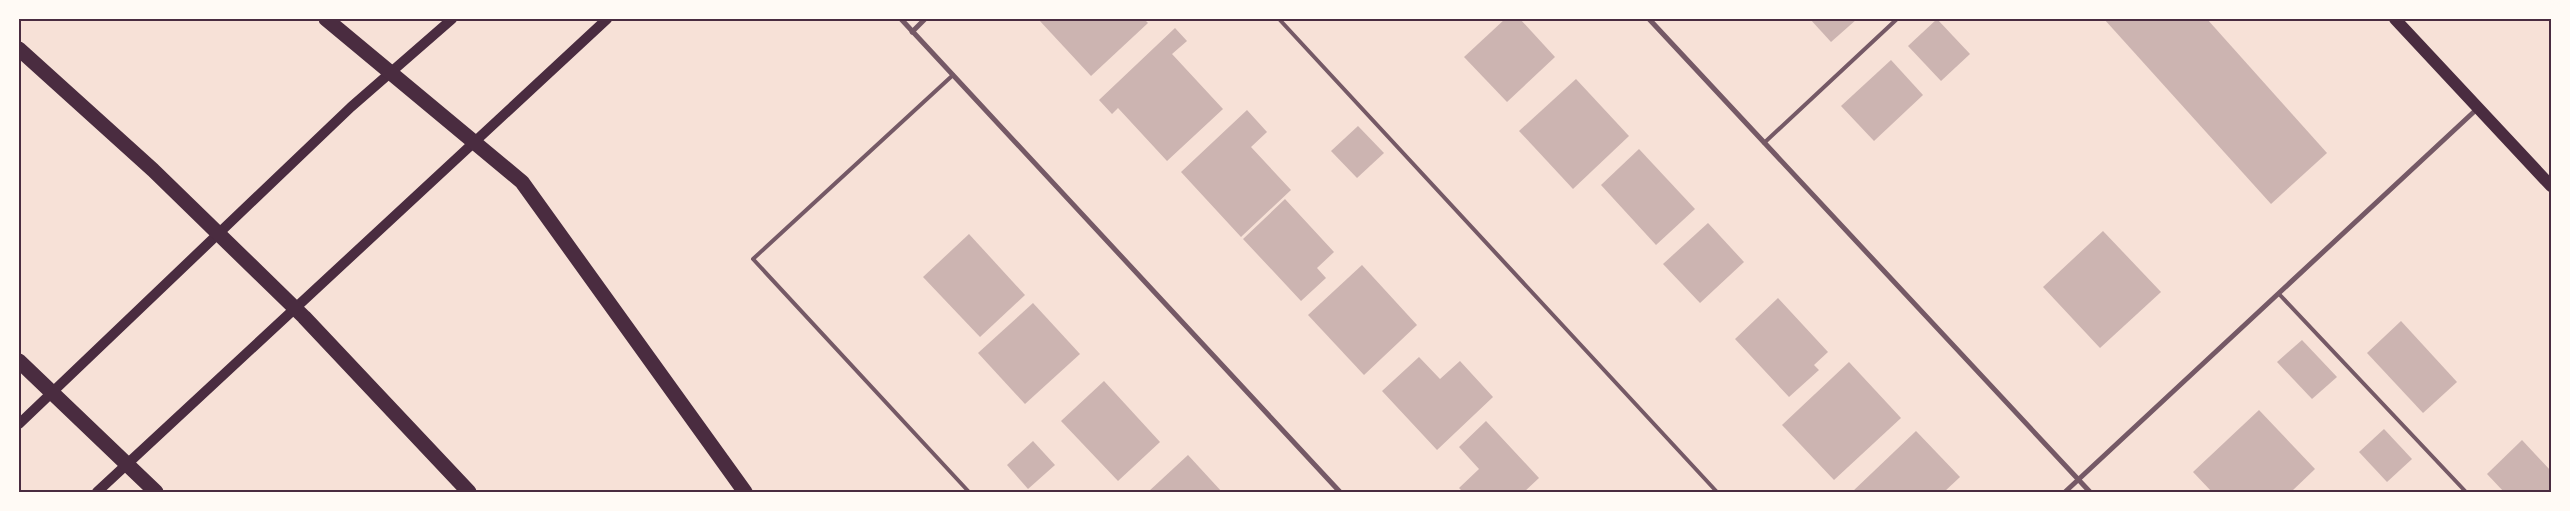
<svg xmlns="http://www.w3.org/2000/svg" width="2570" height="511" font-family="'Work Sans',sans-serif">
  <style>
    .building { fill: #ccb4b1 }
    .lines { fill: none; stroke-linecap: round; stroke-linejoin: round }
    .service { stroke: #755966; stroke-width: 4 }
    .minor { stroke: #755966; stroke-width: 5 }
    .secondary { stroke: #4a2c40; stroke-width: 10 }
    .primary { stroke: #4a2c40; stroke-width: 12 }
    .motorway { stroke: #4a2c40; stroke-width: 15 }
    .neatline { fill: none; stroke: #4a2c40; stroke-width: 2 }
  </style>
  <rect width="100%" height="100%" fill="#f7e1d7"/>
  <!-- building -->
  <g class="building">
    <polygon points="1041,19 1144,19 1148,23 1091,76 1039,20"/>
    <polygon points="1505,19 1520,19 1555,57 1507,102 1464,57"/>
    <polygon points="1810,19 1857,19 1831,42"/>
    <polygon points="1937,19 1970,54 1941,81 1908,46"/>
    <polygon points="2104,19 2207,19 2327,153 2271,204"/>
    <polygon points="1175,28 1187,41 1172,54 1223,109 1167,161 1118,108 1112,114 1099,100"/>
    <polygon points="1891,60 1923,95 1874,141 1841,106"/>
    <polygon points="1576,79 1629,136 1573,189 1519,131"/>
    <polygon points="1247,110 1267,132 1251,147 1291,190 1241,237 1181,172"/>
    <polygon points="1358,126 1384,153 1357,178 1331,151"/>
    <polygon points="1639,149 1695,209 1656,245 1601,185"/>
    <polygon points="1285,199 1334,252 1317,268 1326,278 1301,301 1243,239"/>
    <polygon points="1708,223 1744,262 1700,303 1663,264"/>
    <polygon points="2103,231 2161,292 2100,348 2043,287"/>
    <polygon points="969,234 1025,295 980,337 923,277"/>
    <polygon points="1362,265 1417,325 1364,375 1308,315"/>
    <polygon points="1778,298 1828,352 1814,365 1819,370 1789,397 1735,339"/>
    <polygon points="1033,303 1080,354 1025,404 978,353"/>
    <polygon points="2401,321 2457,382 2423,413 2367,353"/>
    <polygon points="2302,340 2337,377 2312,399 2277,362"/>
    <polygon points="1419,357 1440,379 1460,361 1493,397 1437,450 1382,391"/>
    <polygon points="1849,362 1901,418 1834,480 1782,425"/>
    <polygon points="1104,381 1160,442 1118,481 1061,421"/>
    <polygon points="2259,410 2315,469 2291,492 2212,492 2193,472"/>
    <polygon points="1486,421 1539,478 1524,492 1463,492 1459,488 1479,469 1459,447"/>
    <polygon points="2384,429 2412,459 2387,482 2359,452"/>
    <polygon points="1916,431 1960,477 1944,492 1852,492"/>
    <polygon points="2522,440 2551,471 2551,492 2504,492 2487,474"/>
    <polygon points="1033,441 1055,465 1028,489 1007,465"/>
    <polygon points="1188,455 1222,492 1148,492"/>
  </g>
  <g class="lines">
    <!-- service -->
    <g class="service">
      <polyline points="1279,19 1717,492"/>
      <polyline points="953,75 753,259 969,492"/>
      <polyline points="1764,143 1897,19"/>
      <polyline points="2279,294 2466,492"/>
    </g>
    <!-- minor -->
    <g class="minor">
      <polyline points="901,19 1340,492"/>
      <polyline points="1649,19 2090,492"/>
      <polyline points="912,32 925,19"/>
      <polyline points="2065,492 2478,108"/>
    </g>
    <!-- secondary -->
    <g class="secondary">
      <polyline points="19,424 351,107 452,19"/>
      <polyline points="97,492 607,19"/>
    </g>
    <!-- primary -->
    <polyline class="primary" points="2395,19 2551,186"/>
    <!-- motorway -->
    <g class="motorway">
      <polyline points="326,19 522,182 745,492"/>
      <polyline points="19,49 153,170 304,317 469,492"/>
      <polyline points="19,361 156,492"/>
    </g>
  </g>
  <!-- border -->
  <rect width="2570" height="511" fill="none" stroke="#fffaf5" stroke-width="40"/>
  <rect x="20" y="20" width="2530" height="471" class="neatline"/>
</svg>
